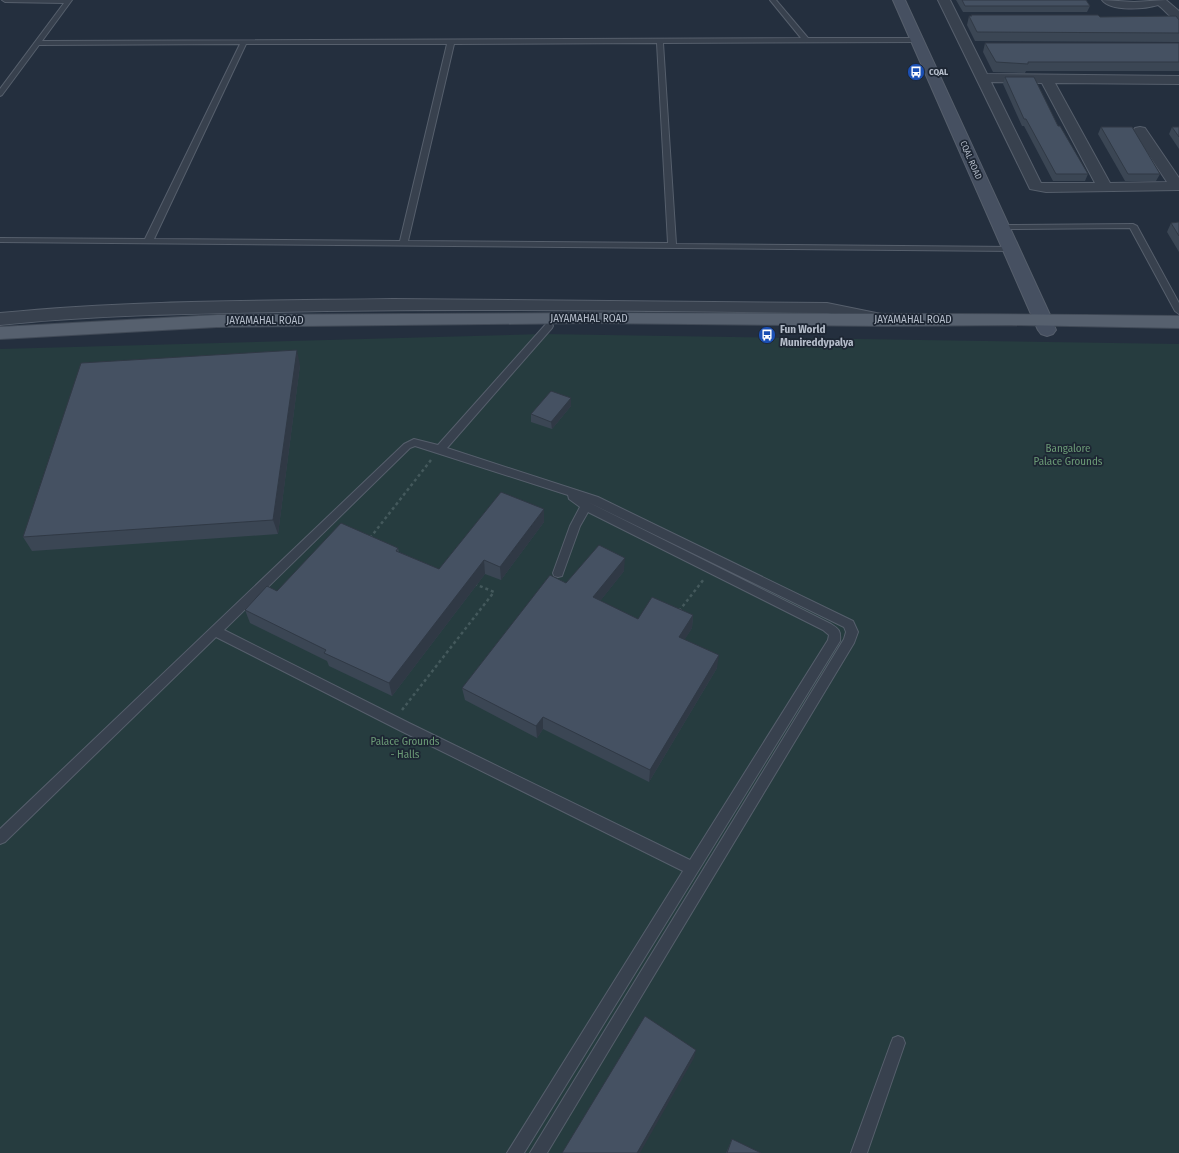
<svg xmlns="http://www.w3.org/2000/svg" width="1179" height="1153" font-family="'Fira Sans Condensed',sans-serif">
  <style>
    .green { fill: #263c3f }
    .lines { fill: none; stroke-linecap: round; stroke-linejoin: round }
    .service-casing { stroke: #565f6c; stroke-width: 2 }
    .minor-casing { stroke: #565f6c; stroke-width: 2 }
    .tertiary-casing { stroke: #565f6c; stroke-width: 2 }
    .secondary-casing { stroke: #565f6c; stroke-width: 2 }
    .primary-casing { stroke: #414a57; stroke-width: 2 }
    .path { stroke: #44595c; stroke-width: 2.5; stroke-dasharray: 3 3; stroke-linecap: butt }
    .service { fill: #38414e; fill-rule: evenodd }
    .minor { fill: #38414e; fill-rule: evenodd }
    .tertiary { fill: #38414e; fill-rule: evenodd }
    .secondary { fill: #465061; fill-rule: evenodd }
    .primary { fill: #56606e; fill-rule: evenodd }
    .wall { fill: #3b4654 }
    .shaded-wall { fill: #303945 }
    .building { fill: #455162; stroke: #303945 }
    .labels { text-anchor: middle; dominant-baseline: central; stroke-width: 3.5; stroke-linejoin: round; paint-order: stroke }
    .far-poi-label { font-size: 9px; font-weight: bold; fill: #b4bcc9; stroke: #1d2633; text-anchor: start }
    .far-street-label { font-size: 9px; fill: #b4bcc9; stroke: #1d2633 }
    .street-label { font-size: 11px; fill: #b4bcc9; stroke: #1d2633 }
    .poi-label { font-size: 11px; font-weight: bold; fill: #b4bcc9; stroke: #1d2633; text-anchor: start }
    .park-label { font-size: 11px; fill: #6b9a76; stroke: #1d2633 }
  </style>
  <rect width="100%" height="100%" fill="#242f3e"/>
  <!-- green -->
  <polygon class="green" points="542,334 1179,344 1179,1153 0,1153 0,349"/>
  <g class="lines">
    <defs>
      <g id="service">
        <path d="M2 0H72L42 41 801 38 770 0H776L808 38H918L921 40 918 42 663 43 676 244 1012 247 1016 249 1012 251 0 242V238L145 239 240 44 39 45 2 95 0 96V89L64 3 5 2ZM657 43 668 243 408 241 454 44ZM246 44H447L400 241 154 239Z"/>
        <polygon points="1133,224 1137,226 1179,303 1179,314 1175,311 1130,228 1002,229 998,227 1002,225"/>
        <path d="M549 323 552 324 553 326 552 328 447 448 598 497 853 621 858 632 854 643 547 1153H530L844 639 846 632 844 627 588 502 831 624C839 629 841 631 840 641L524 1153H507L683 871 401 731 216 637 5 842 0 844V829L404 444 414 439 438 445 546 324ZM415 446 568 495 569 499 580 507 570 526 553 573 554 576 558 577 562 576 563 573 580 526 588 512 823 630 829 635 828 640 690 860 409 723 224 630 410 448Z"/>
        <polygon points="898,1036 903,1038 905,1043 867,1153 851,1153 891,1043 893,1038"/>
      </g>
      <g id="minor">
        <path d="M938 0H950L987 74 1179 76V84L1055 83 1110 183 1167 182 1133 131 1135 128 1140 127 1145 128 1179 178V190L1046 192 1030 189ZM991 82 1042 83 1095 183H1041Z"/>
        <path d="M1102 0 1134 2 1166 0 1179 11V22C1172 20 1165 10 1158 5 1145 9 1111 12 1102 0Z"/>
      </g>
      <path id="tertiary" d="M393 299 827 303 891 316 894 320 891 324 885 326 827 313C644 311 461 308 278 312 185 314 92 315 0 325V313C130 300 262 301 393 299Z"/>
      <polygon id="secondary" points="893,0 905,0 1051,317 1056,330 1053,334 1047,336 1041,334 1038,330"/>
      <path id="primary" d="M592 313C788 314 983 313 1179 316V328L1011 325 886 326 592 323 217 327 0 339V327L217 315Z"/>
    </defs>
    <!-- service casing -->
    <use href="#service" class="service-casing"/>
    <!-- minor casing -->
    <use href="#minor" class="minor-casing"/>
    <!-- tertiary casing -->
    <use href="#tertiary" class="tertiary-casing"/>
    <!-- secondary casing -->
    <use href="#secondary" class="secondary-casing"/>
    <!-- primary casing -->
    <use href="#primary" class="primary-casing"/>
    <!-- path -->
    <g class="path">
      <polyline points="370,538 431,460"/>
      <polyline points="679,611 704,579"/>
      <polyline points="402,710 494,592 475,584"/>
    </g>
    <!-- service -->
    <use href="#service" class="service"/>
    <!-- minor -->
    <use href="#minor" class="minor"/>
    <!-- tertiary -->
    <use href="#tertiary" class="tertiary"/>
    <!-- secondary -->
    <use href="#secondary" class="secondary"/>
    <!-- primary -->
    <use href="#primary" class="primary"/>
  </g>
  <!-- wall -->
  <g class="wall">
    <polygon points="956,0 1086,0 1090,6 1087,12 963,12"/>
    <polygon points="971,15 1100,17 1179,20 1179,42 975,41 967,25 969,16 971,16"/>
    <polygon points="985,43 1179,43 1179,71 1026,71 1025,73 993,72 983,52"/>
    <polygon points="1005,77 1058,126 1088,174 1085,181 1053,181 1024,126 1022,126 1003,84"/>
    <polygon points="1101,127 1160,174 1156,181 1125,181 1098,134"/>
    <polygon points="1172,127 1179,127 1179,149 1169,134"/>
    <polygon points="1179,222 1179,252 1167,232 1171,223"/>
    <polygon points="300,365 278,534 32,551 23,537"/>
    <polygon points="571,406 552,429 531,422 531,414"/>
    <polygon points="544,509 544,522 501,580 485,574 392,696 329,666 327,661 250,623 245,610 277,591 398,548 399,552 439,569"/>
    <polygon points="624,571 600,601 638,619 693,615 692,628 684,640 717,668 649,782 543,729 537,738 465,700 462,688 566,583"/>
    <polygon points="732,1139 761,1153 726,1153"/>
  </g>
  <!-- shaded-wall -->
  <g class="shaded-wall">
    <polygon points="297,350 300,365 278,534 273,520"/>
    <polygon points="571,398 571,406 552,429 551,422"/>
    <polygon points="544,509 544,522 501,580 500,567"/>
    <polygon points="625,558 624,571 593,610 593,597"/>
    <polygon points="484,560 485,574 392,696 389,683"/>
    <polygon points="693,615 692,628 678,650 679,637"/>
    <polygon points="719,655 717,668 649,782 650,770"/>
    <polygon points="543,717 543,729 537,738 536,726"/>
    <polygon points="696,1050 694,1058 640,1153 637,1153"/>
  </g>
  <!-- building -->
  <g class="building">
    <polygon points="962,0 1086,0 1090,6 965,6"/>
    <polygon points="971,15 1098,15 1100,17 1176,16 1179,20 1179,33 977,32 969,16 972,16"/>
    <polygon points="985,43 1179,43 1179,62 1028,62 1028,64 996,62"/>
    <polygon points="1005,77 1034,77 1058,126 1060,126 1088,174 1056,174 1026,119 1024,119"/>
    <polygon points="1101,127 1132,127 1160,174 1128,174"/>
    <polygon points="1172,127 1179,127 1179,137"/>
    <polygon points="1179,222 1179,236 1171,223"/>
    <polygon points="297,350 273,520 23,537 81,363"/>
    <polygon points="551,391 571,398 551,422 531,414"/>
    <polygon points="501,492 544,509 500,567 484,560 389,683 324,653 326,650 245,610 267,586 277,591 341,523 398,548 396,551 439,569"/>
    <polygon points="599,545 625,558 593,597 638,619 652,597 693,615 679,637 719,655 650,770 543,717 536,726 462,688 550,575 566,583"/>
    <polygon points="645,1016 696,1050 637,1153 562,1153"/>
    <polygon points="732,1139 761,1153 727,1153"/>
  </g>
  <!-- icons -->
  <defs>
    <symbol id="bus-disc" viewBox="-11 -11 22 22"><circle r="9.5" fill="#1a4fb4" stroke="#1d2633"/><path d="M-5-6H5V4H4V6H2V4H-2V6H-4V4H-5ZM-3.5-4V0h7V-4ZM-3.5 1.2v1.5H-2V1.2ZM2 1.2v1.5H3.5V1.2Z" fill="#fff"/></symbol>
  </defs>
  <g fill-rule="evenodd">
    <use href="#bus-disc" x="906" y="62" width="20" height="20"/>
    <use href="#bus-disc" x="757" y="325" width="20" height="20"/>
  </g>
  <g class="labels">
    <!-- far-poi labels -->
    <g class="far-poi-label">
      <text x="929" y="72">CQAL</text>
    </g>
    <!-- far-street labels -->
    <g class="far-street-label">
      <text transform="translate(971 160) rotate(66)">CQAL ROAD</text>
    </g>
    <!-- street labels -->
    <g class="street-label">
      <text x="589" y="318">JAYAMAHAL ROAD</text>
      <text x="913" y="319">JAYAMAHAL ROAD</text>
      <text x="265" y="320">JAYAMAHAL ROAD</text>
    </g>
    <!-- poi labels -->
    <g class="poi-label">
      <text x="780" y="329">Fun World<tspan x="780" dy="13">Munireddypalya</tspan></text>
    </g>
    <!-- park labels -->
    <g class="park-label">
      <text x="1068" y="448">Bangalore<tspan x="1068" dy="13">Palace Grounds</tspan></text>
      <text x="405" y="741">Palace Grounds<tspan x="405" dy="13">- Halls</tspan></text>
    </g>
  </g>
</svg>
